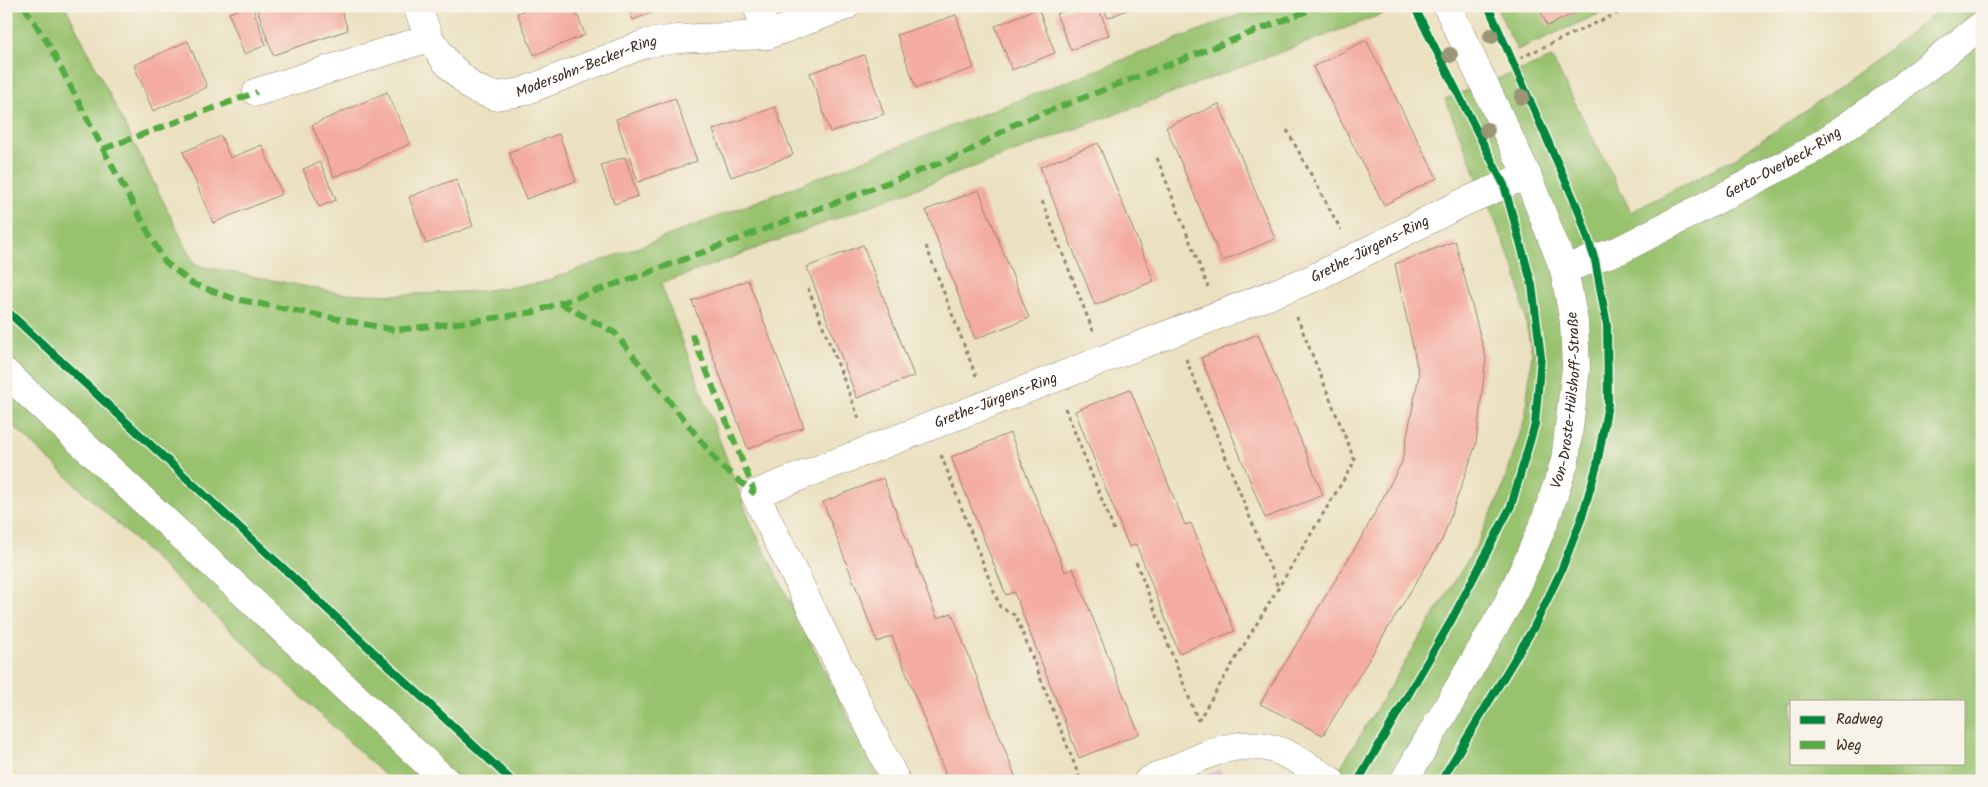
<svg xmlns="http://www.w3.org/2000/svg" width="1988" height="787" font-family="Kalam,sans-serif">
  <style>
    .industrial { fill: #d1bdcc }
    .green { fill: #98c26e; stroke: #6a7646; fill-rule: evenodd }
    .building { fill: #f4aba0 }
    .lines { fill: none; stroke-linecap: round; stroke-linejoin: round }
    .minor-casing { stroke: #93866f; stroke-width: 29 }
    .major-casing { stroke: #93866f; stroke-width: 29 }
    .path { stroke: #93866f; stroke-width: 3; stroke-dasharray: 4 4; stroke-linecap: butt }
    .minor { stroke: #fff; stroke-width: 28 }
    .major { stroke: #fff; stroke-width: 28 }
    .quiet { stroke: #55ab43; stroke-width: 6; stroke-dasharray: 12 6; stroke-linecap: butt }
    .cycleway-casing { stroke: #f7f3e8; stroke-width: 11 }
    .cycleway { stroke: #00873e; stroke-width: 8 }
    .tree { fill: #9a9674 }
    .labels { text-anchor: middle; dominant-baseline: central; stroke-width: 4; stroke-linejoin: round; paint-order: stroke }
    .street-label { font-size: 15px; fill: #3b2a1e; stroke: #f7f3e8 }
  </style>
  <rect width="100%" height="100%" fill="#f7f3e8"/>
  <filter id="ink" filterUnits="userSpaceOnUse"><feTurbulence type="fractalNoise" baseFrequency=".02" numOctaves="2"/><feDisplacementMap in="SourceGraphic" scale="10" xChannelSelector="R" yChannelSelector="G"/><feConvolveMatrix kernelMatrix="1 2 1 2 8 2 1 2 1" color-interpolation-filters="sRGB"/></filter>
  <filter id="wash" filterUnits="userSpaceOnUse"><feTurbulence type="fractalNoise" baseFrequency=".0096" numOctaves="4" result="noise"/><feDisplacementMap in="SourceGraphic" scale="20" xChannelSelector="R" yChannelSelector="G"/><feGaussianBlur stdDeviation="1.12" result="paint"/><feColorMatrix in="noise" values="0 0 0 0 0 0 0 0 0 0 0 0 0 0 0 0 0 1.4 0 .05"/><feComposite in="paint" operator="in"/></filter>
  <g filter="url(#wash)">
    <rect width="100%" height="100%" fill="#ebe1c0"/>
    <!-- industrial -->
    <polygon class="industrial" points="1220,769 1225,781 1189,781"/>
    <!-- green -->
    <g class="green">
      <polygon points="6,6 65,6 195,265 339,293 397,295 480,291 540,283 639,247 1262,6 1395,6 1396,9 661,284 751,524 880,781 391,781 6,419"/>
      <polygon points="1496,6 1617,6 1517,50"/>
      <path d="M1945 6H1982V781H1332L1474 550 1501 493 1525 418 1532 353 1516 272 1445 99 1552 58 1631 212 1737 157 1838 88ZM1792 701H1964V763H1792Z"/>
    </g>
    <g id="blocks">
      <!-- building -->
      <g class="building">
        <polygon points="247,6 252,6 266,45 244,54 229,13"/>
        <polygon points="256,6 340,6 348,30 273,55"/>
        <polygon points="535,6 574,6 585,35 534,55 517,13"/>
        <polygon points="628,6 669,6 633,20"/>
        <polygon points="1077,6 1098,6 1109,35 1071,50 1056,14"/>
        <polygon points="1103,6 1136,6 1108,18"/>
        <polygon points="1539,6 1591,6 1547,26"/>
        <polygon points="1038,8 1055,53 1012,70 995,26"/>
        <polygon points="956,15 974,68 916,88 897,35"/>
        <polygon points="1366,40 1437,178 1384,205 1313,67"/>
        <polygon points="188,41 207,87 153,111 134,65"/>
        <polygon points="864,55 884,114 830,132 810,73"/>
        <polygon points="387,92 410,144 334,177 312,125"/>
        <polygon points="675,98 697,161 638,182 616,119"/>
        <polygon points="1219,104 1275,239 1222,261 1166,127"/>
        <polygon points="775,107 793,155 731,177 713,130"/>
        <polygon points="559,134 576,181 526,199 509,152"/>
        <polygon points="221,136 230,158 262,145 282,194 213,223 183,152"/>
        <polygon points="1098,143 1154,281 1095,305 1040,167"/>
        <polygon points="625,157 638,196 614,204 601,165"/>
        <polygon points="320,162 336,200 319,207 303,169"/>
        <polygon points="456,179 473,226 426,244 409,197"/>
        <polygon points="979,190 1029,318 975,339 926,210"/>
        <polygon points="1455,241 1486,358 1476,444 1443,538 1323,735 1260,704 1363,535 1402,462 1419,375 1395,264"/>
        <polygon points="863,245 914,376 857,398 807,267"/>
        <polygon points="748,280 804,427 748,449 692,301"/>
        <polygon points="1258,334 1323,495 1265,518 1201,358"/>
        <polygon points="1130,389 1185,525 1191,523 1235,631 1179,653 1136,544 1129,547 1075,411"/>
        <polygon points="1010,433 1065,572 1073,568 1139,734 1079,758 1014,592 1006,595 951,457"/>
        <polygon points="883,478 937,618 952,613 1017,781 948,781 892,636 877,642 823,502"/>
      </g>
    </g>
  </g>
  <g filter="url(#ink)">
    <use href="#blocks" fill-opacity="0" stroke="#93866f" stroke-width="1"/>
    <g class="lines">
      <defs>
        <g id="minor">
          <path id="s1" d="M417 6 429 38 446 62 473 88 495 96 522 92 647 43 677 39 768 35 846 6"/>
          <polyline points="757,6 768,35"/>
          <polyline points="257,92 429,38"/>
          <path id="s2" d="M1564 269 1620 250 1809 152 1878 105 1982 25"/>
          <path id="s3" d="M896 781 755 494 1314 278 1462 203 1527 175"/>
          <path d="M1148 781C1189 764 1232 734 1277 750 1295 756 1315 771 1331 781"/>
          <path id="s4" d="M1404 781 1506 607 1529 558 1546 518 1565 461 1576 368 1574 322 1564 269 1527 175 1447 6"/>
        </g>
        <polyline id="major" points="6,373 446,781"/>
      </defs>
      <!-- minor casing -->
      <use href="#minor" class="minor-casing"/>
      <!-- major casing -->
      <use href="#major" class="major-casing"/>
      <!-- path -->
      <g class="path">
        <polyline points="1490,11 1499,6"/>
        <polyline points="1513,61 1633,6"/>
        <polyline points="1287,130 1341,230"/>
        <polyline points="1157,158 1208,287"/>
        <polyline points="1042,201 1093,331"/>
        <polyline points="926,246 976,376"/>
        <polyline points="808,288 860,421"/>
        <polyline points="1186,359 1278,587"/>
        <polyline points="1065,408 1114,530"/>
        <polyline points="941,455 1000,607 1016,616 1081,781"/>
        <polyline points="1136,562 1198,721"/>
        <polyline points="1198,721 1355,461 1297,317"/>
      </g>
      <!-- minor -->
      <use href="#minor" class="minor"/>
      <!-- major -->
      <use href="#major" class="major"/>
      <!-- quiet -->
      <g class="quiet">
        <polyline points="24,6 49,45 103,149 164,261 193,284 235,299 395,330 475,321 534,312 645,274 964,154 1013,125 1320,6"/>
        <polyline points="103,149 257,92"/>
        <polyline points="560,303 615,333 720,465 755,494"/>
        <polyline points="692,334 754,491"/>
      </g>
      <defs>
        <g id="cycleway">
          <polyline points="6,310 512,781"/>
          <polyline points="1358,781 1451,621 1511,506 1535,424 1541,357 1532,285 1504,185 1414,6"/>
          <polyline points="1441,781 1534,627 1561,571 1582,517 1597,465 1608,404 1607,325 1595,260 1578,209 1488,6"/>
        </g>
      </defs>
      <!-- cycleway casing -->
      <use href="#cycleway" class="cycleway-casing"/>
      <!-- cycleway -->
      <use href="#cycleway" class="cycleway"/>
    </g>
    <!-- trees -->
    <g class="tree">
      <circle cx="1491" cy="36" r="8"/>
      <circle cx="1450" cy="55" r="8"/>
      <circle cx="1522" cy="97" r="8"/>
      <circle cx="1487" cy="130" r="8"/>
    </g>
  </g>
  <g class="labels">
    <!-- street labels -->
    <g class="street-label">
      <text stroke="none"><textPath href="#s1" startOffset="221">Modersohn-Becker-Ring</textPath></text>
      <text stroke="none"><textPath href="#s2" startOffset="244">Gerta-Overbeck-Ring</textPath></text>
      <text stroke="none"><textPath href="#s3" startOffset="982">Grethe-Jürgens-Ring</textPath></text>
      <text stroke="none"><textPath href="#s4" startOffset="420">Von-Droste-Hülshoff-Straße</textPath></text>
      <text stroke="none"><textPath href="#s3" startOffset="578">Grethe-Jürgens-Ring</textPath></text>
    </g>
  </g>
  <!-- margin -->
  <rect width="1988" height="787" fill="none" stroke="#f7f3e8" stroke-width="25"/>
  <!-- legend -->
  <rect x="1790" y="700" width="175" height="65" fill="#f7f3e8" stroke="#aca397"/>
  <rect x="1800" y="716" width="25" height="8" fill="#00873e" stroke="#aca397"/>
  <text x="1836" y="724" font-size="15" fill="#3b2a1e">Radweg</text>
  <rect x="1800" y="741" width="25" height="8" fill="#55ab43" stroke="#aca397"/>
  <text x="1836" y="750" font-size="15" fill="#3b2a1e">Weg</text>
</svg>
